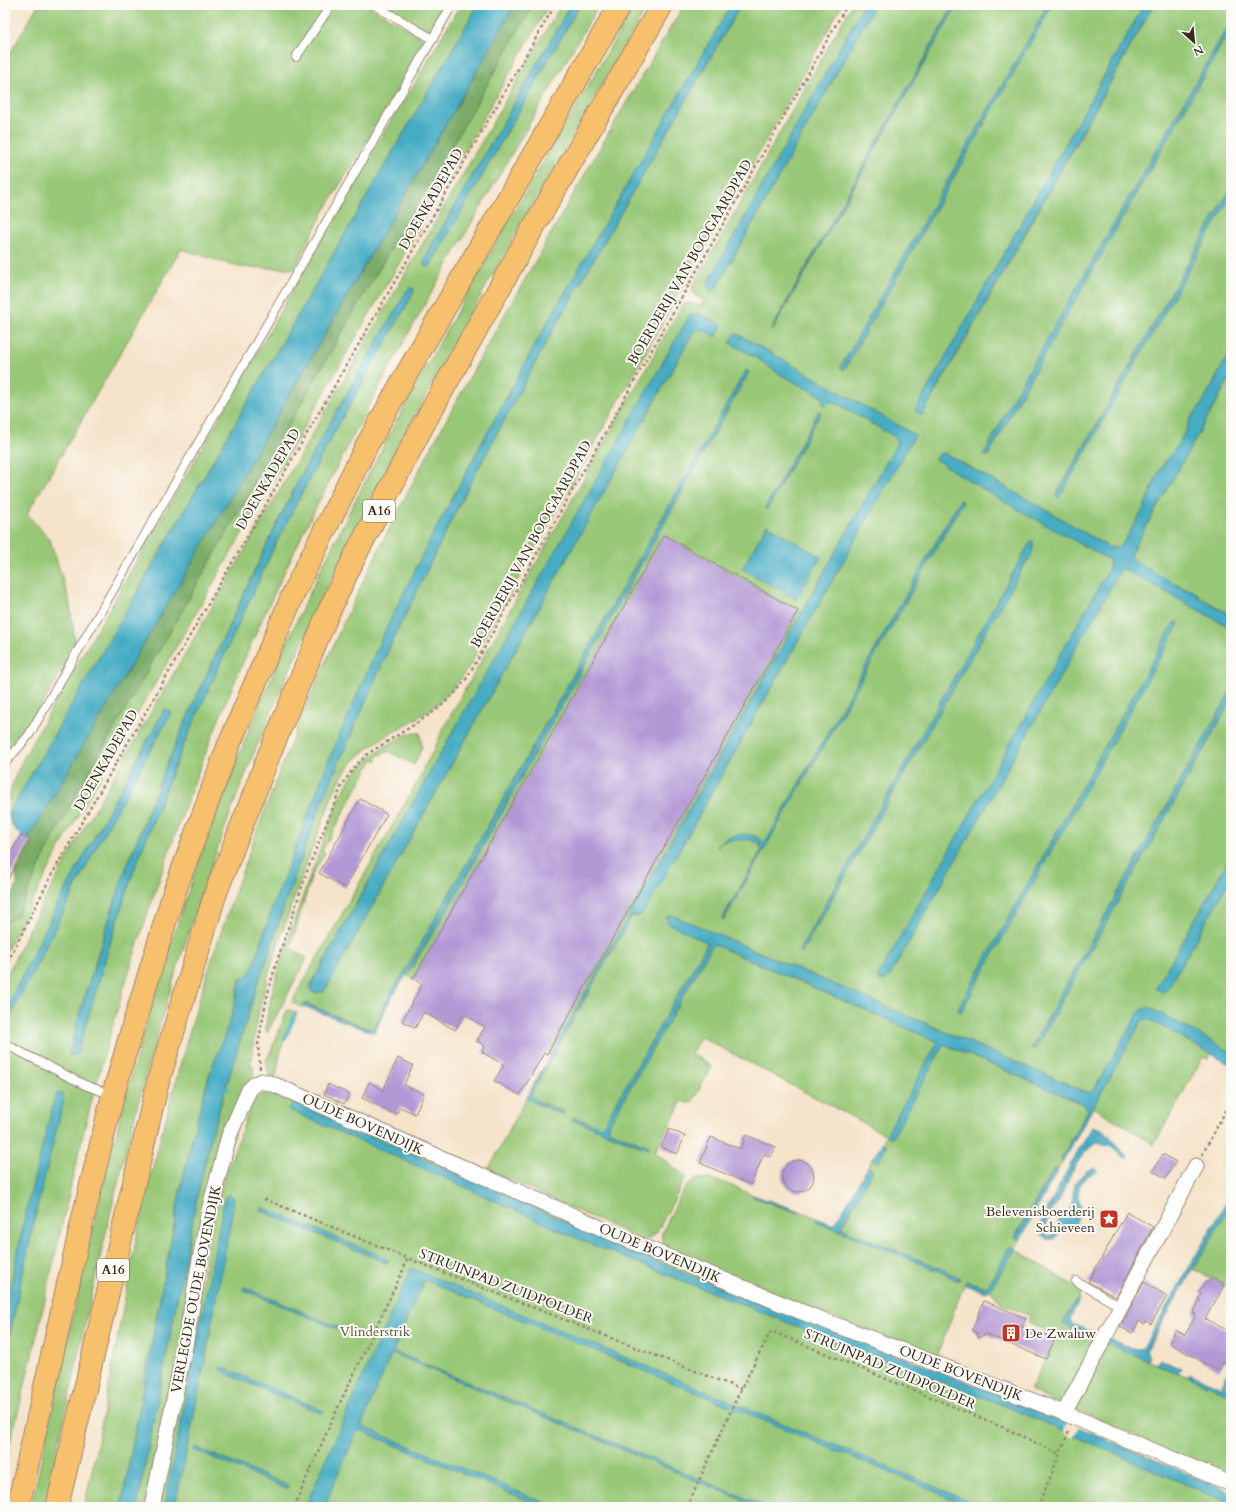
<svg xmlns="http://www.w3.org/2000/svg" width="1236" height="1512" font-family="Cardo,serif">
  <style>
    .green { fill: #98c877; stroke: #6a794a; fill-rule: evenodd }
    .forest { fill: #7aac68; stroke: #5a6b43 }
    .water { fill: #45acc4; stroke: #406b71 }
    .pier { fill: #f5e3ca }
    .lines { fill: none; stroke-linecap: round; stroke-linejoin: round }
    .stream { stroke: #45acc4; stroke-width: 4 }
    .building { fill: #b299d6 }
    .lane-casing { stroke: #988674; stroke-width: 10 }
    .street-casing { stroke: #988674; stroke-width: 17 }
    .highway-casing { stroke: #988674; stroke-width: 24 }
    .path { stroke: #988674; stroke-width: 2.5; stroke-dasharray: 3 3; stroke-linecap: butt }
    .lane { stroke: #fff; stroke-width: 8 }
    .street { stroke: #fff; stroke-width: 15 }
    .highway { stroke: #f7c06c; stroke-width: 22 }
    .labels { text-anchor: middle; dominant-baseline: central; stroke-width: 4; stroke-linejoin: round; paint-order: stroke }
    .shield { fill: #fdfcf7; stroke: #75695f; stroke-width: 1 }
    .shield-label { font-size: 13px; font-weight: bold; fill: #3b2a1e }
    .street-label { font-size: 14px; fill: #3b2a1e; stroke: #fdfcf7 }
    .poi-label { font-size: 14px; fill: #3b2a1e; stroke: #fdfcf7; text-anchor: end }
    .park-label { font-size: 14px; fill: #575939; stroke: #fdfcf7 }
  </style>
  <rect width="100%" height="100%" fill="#fdfcf7"/>
  <filter id="ink" filterUnits="userSpaceOnUse"><feTurbulence type="fractalNoise" baseFrequency=".025" numOctaves="2"/><feDisplacementMap in="SourceGraphic" scale="8" xChannelSelector="R" yChannelSelector="G"/><feConvolveMatrix kernelMatrix="1 2 1 2 8 2 1 2 1" color-interpolation-filters="sRGB"/></filter>
  <filter id="wash" filterUnits="userSpaceOnUse"><feTurbulence type="fractalNoise" baseFrequency=".012" numOctaves="4" result="noise"/><feDisplacementMap in="SourceGraphic" scale="16" xChannelSelector="R" yChannelSelector="G"/><feGaussianBlur stdDeviation="0.9" result="paint"/><feColorMatrix in="noise" values="0 0 0 0 0 0 0 0 0 0 0 0 0 0 0 0 0 1.4 0 .05"/><feComposite in="paint" operator="in"/></filter>
  <g filter="url(#wash)">
    <rect width="100%" height="100%" fill="#f5e3ca"/>
    <!-- green -->
    <g class="green">
      <polygon points="38,5 366,5 421,36 424,46 324,211 294,269 239,267 181,249 27,514 50,540 69,599 76,648 24,735 5,759 5,62"/>
      <polygon points="379,5 448,5 435,28 426,32"/>
      <path d="M460 5H478L10 811 12 826C0 798 21 763 34 739L245 374 367 158 413 87Z"/>
      <polygon points="533,5 549,5 63,842 5,954 5,923 17,915 51,842 87,776 354,311 447,154"/>
      <path d="M561 5H571L431 247 424 261V265L427 267 430 266 580 5H599C455 252 303 498 200 767 160 873 123 982 94 1092 70 1182 52 1273 30 1364 22 1397 13 1431 5 1464V1356L37 1208 27 1207 5 1311V1020L9 1019 93 853 171 713 170 711 164 710 60 900 5 1011V979L31 925 80 835ZM411 288 414 291 408 303 335 431 307 483 274 547 195 719 172 772 133 873 108 950 77 1054 70 1056 69 1053C95 957 126 861 165 769 185 720 208 672 230 623 253 574 276 524 301 475 335 412 372 351 408 289Z"/>
      <path d="M635 5H648C506 251 359 494 252 758 207 869 170 984 139 1100 103 1234 75 1371 45 1507H31C61 1371 89 1234 125 1100 162 960 209 823 266 690 368 451 505 229 635 5Z"/>
      <path d="M684 5H731L542 332 467 470 383 635 331 755 271 911 256 959 249 975 240 979 231 1018 209 1076 193 1134 180 1192 121 1507H84C105 1414 120 1319 139 1226 147 1188 157 1151 167 1114 180 1064 194 1014 210 965 247 854 288 743 337 637 396 508 465 383 536 260 584 175 633 90 684 5Z"/>
      <path d="M741 5H842L468 668C455 688 440 704 419 717 396 731 371 742 352 763 334 783 327 811 317 836 305 867 293 899 283 930 268 973 255 1015 252 1060L250 1059 249 1062 253 1065 252 1068 254 1069 253 1080 245 1090 173 1374 145 1507H137L197 1197 211 1137 257 985 267 960 281 915 313 825 341 757 391 644 465 493 548 339Z"/>
      <path d="M852 5H864L709 281 717 287 875 5H954L771 330 772 331 957 5H1048L841 368 844 370 1052 5H1144L915 411 922 415 968 336 1152 8V5H1231V21L1016 393 984 454 988 456 1020 397 1231 28V188L1056 495 1059 497 1231 196V350L1202 404 1191 417 1185 432 1173 453 1165 461 1156 478 1143 510 1121 546 1110 548 1050 512 944 453 938 455 936 459 971 482 1108 559 1110 563 1109 569 884 981 889 977 1120 570 1123 568 1231 628V691L1031 1048 1035 1049 1231 701V856L1156 988 1167 990 1231 878V1027L1230 1029 1231 1030V1052L1149 1007 1095 1088 1091 1092H1086L672 915 668 923 708 942 602 1128 572 1117 571 1119 648 1149 628 1138 608 1130 611 1121 713 944 939 1042 887 1135 891 1138 944 1044 1085 1105 1088 1110 1061 1159 1063 1161 1058 1170 1054 1168 1015 1237 1020 1240 1015 1249 1081 1290 1079 1299 1063 1324 1096 1339 1065 1399 1060 1403 1054 1402 1030 1390 1058 1336 1028 1323 1030 1316 1001 1303 990 1290 1015 1249 988 1286 985 1287 967 1281 964 1285 937 1356 804 1306 666 1250C661 1245 661 1241 662 1233 668 1222 682 1188 691 1182 705 1171 738 1189 753 1195V1197L799 1213 800 1211 817 1218 816 1221 939 1271 958 1281 960 1278 940 1268 847 1231 842 1227 873 1170 868 1167 872 1159 877 1162 887 1145 882 1143 886 1135 701 1037 691 1053 712 1067 691 1104 682 1101 655 1152 686 1177 657 1232 649 1239 642 1240 488 1170 526 1098 537 1104 563 1115 564 1112 538 1101 530 1096 632 916 636 917 646 909 915 435 762 348 732 338 730 343 757 358 778 373 822 397 824 401 827 403 830 401 840 405 895 437 897 441 895 447 549 1056 547 1054 798 611 664 535 413 979 407 976 444 915 749 372 746 370 417 951 385 1003 376 1025 372 1029 364 1027 305 1003 302 1008 293 1003V1000L424 770 423 768 433 752 443 729 462 695 682 305 689 303 701 306 704 301 695 295 692 288ZM699 313 701 329 694 331 327 987 323 992 311 988V984L448 740ZM960 500 722 919 762 850C760 846 758 841 753 840 747 838 727 840 721 843L734 836H756L763 842 768 838ZM1031 541 1028 561 1023 567 801 953 799 951ZM1177 621 1179 624 960 1012 962 1001 1174 623Z"/>
      <path d="M1231 376V615L1198 596 1197 593C1184 589 1136 566 1130 555Z"/>
      <path d="M420 733 422 747 414 765 388 751 387 753 384 752 382 755 379 754 376 761 373 759 322 851 325 853 312 875 290 948 307 958 267 1033C257 1013 331 814 346 786 349 780 353 775 357 771 366 759 394 739 408 734 412 733 417 733 420 733Z"/>
      <path d="M290 1010 297 1013C283 1032 280 1057 275 1080L269 1076 266 1060C269 1058 284 1018 287 1011Z"/>
      <polygon points="1147,1018 1211,1054 1208,1059 1203,1057 1154,1145 1146,1139 1093,1107 1140,1024 1144,1019"/>
      <path d="M270 1092H275L1231 1499V1507H158L214 1217 227 1170 250 1108C254 1099 260 1094 270 1092ZM293 1102 452 1171 464 1177Z"/>
      <polygon points="1231,1204 1231,1289 1193,1269"/>
      <polygon points="1104,1342 1148,1361 1157,1364 1178,1374 1188,1376 1231,1396 1231,1481 1163,1451 1127,1431 1076,1410 1074,1404"/>
    </g>
    <!-- forest -->
    <polygon class="forest" points="515,5 533,5 447,154 354,311 87,776 51,842 17,915 5,923 5,909 7,907 17,885 16,870 31,841 28,839 205,541"/>
    <!-- water -->
    <g class="water">
      <path d="M478 5H515L205 541 28 839C12 830 12 829 10 811Z"/>
      <polygon points="571,5 580,5 430,266 427,267 425,266 424,261 431,247"/>
      <polygon points="731,5 741,5 548,339 465,493 391,644 341,757 313,825 281,915 267,960 257,985 211,1137 197,1197 137,1507 121,1507 180,1192 193,1134 209,1076 231,1018 241,979 249,975 256,959 271,911 331,755 383,635 426,547 542,332"/>
      <polygon points="864,5 875,5 717,287 713,291 711,291 707,287 709,281"/>
      <polygon points="954,5 957,5 772,331 771,330"/>
      <polygon points="1048,5 1052,5 844,370 840,368"/>
      <polygon points="1144,5 1152,5 1152,8 922,415 915,411"/>
      <polygon points="1231,21 1231,28 1020,397 988,456 984,455 1016,393"/>
      <polygon points="1231,188 1231,196 1059,498 1056,496"/>
      <polygon points="411,288 414,289 414,291 408,303 335,431 307,483 274,547 195,719 172,772 133,873 108,950 77,1055 70,1056 79,1015 122,879 164,771 196,698 269,540 302,474 331,421 408,289"/>
      <polygon points="699,313 722,325 716,337 701,329 694,331 327,987 323,992 314,993 311,991 311,985 448,740 689,316"/>
      <path d="M736 333 915 435 646 909C642 914 638 917 632 916L530 1095 538 1101 564 1113 563 1115 537 1104 526 1098C648 880 773 664 895 447L897 441 895 437 840 405 830 401 824 405 822 397 778 373 757 358 730 343Z"/>
      <path d="M1231 350V376L1130 555 1139 564 1186 590C1192 590 1196 590 1198 597L1231 615V628L1122 568 889 977 884 981 879 980 878 976 1109 569 1110 563 1108 559C1049 527 991 496 935 459L938 455 944 453 1050 512 1110 548 1121 546 1143 510 1156 478 1166 461 1173 453 1185 432 1191 418 1202 404Z"/>
      <polygon points="746,370 749,372 444,915 388,1004 374,1033 303,1006 304,1003 364,1027 372,1029 376,1025 385,1003 417,951"/>
      <polygon points="819,411 821,412 767,510 765,508"/>
      <path d="M960 500 963 502 724 920 722 919 762 850 760 844 753 840H726L721 843 717 848C721 835 740 833 752 835 756 836 760 839 763 842L768 838Z"/>
      <polygon points="767,525 821,557 796,599 742,569"/>
      <path d="M1031 541H1033C1035 551 1029 559 1023 567L801 953 799 951Z"/>
      <polygon points="1178,621 1179,624 961,1012 958,1010 962,1001 1174,623"/>
      <polygon points="1231,691 1231,701 1035,1049 1031,1048"/>
      <polygon points="166,709 171,713 93,853 9,1019 5,1020 5,1011 60,900 164,710"/>
      <polygon points="1231,856 1231,878 1167,990 1162,992 1156,988"/>
      <polygon points="672,915 1086,1092 1091,1092 1095,1088 1139,1012 1149,1007 1231,1052 1231,1065 1150,1020 1144,1019 1140,1024 1063,1161 1061,1159 1088,1110 1085,1105 944,1044 892,1138 886,1135 938,1042 713,944 611,1121 608,1130 649,1146 648,1149 571,1119 572,1117 602,1127 708,943 668,923 666,918"/>
      <polygon points="60,1093 63,1094 64,1100 37,1208 5,1356 5,1311 27,1207 55,1096"/>
      <polygon points="293,1102 684,1273 1012,1399 1231,1492 1231,1504 1008,1407 816,1334 583,1241 449,1180 289,1110"/>
      <path d="M1092 1127 1105 1131 1128 1158 1123 1157 1111 1146 1097 1142C1075 1159 1072 1173 1061 1196 1058 1204 1051 1210 1048 1218 1046 1222 1046 1228 1044 1233L1048 1236C1057 1234 1057 1227 1059 1219 1075 1209 1072 1200 1074 1183L1086 1171 1096 1168 1097 1172 1089 1175 1084 1179 1080 1184 1078 1196 1081 1209 1074 1227 1066 1232 1063 1230 1055 1239H1047L1039 1233 1044 1215 1075 1156Z"/>
      <polygon points="882,1143 887,1145 878,1162 872,1159"/>
      <polygon points="868,1167 873,1170 842,1225 843,1229 940,1268 960,1278 958,1281 939,1271 816,1221 817,1218 831,1224 834,1224 836,1222"/>
      <polygon points="1055,1168 1058,1170 1020,1240 1015,1237"/>
      <polygon points="229,1194 233,1197 234,1203 205,1361 175,1507 164,1507 225,1197"/>
      <path d="M1231 1194V1204L1146 1351 1149 1357 1148 1361 1104 1342 1107 1337C1116 1341 1135 1352 1143 1348Z"/>
      <polygon points="753,1195 800,1211 799,1213 753,1197"/>
      <polygon points="261,1207 381,1256 389,1261 387,1263 273,1216 260,1210"/>
      <polygon points="1010,1246 1015,1249 990,1290 986,1292 965,1285 967,1281 985,1287 988,1286"/>
      <polygon points="411,1268 969,1501 976,1505 977,1507 965,1507 965,1504 425,1280 393,1351 767,1507 759,1507 394,1354 391,1355 361,1426 555,1507 543,1507 359,1430 357,1431 324,1507 305,1507"/>
      <polygon points="244,1287 357,1335 356,1337 243,1290"/>
      <polygon points="1079,1299 1080,1300 1070,1318 1072,1324 1095,1333 1093,1337 1063,1324 1071,1308"/>
      <polygon points="1160,1359 1181,1369 1178,1374 1157,1364"/>
      <polygon points="220,1367 227,1369 324,1411 323,1413 318,1412 231,1376 220,1369"/>
      <polygon points="1231,1368 1231,1374 1225,1387 1230,1390 1231,1389 1231,1396 1188,1376 1190,1373 1221,1387"/>
      <polygon points="195,1447 289,1486 287,1489 194,1450"/>
    </g>
    <!-- pier -->
    <polygon class="pier" points="1068,1420 1079,1425 1073,1437 1064,1432"/>
    <g class="lines">
      <!-- stream -->
      <g class="stream">
        <polyline points="285,1038 295,1015"/>
        <polyline points="222,1087 228,1089"/>
        <polyline points="321,1501 335,1507"/>
      </g>
    </g>
    <g id="blocks">
      <!-- building -->
      <g class="building">
        <polygon points="664,535 798,611 547,1054 544,1053 520,1095 494,1081 504,1065 482,1052 485,1046 477,1041 485,1027 464,1014 455,1030 424,1012 415,1028 402,1021 422,984 413,979"/>
        <polygon points="360,799 387,814 345,888 319,873"/>
        <polygon points="21,835 30,840 5,885 5,863"/>
        <polygon points="398,1058 413,1065 404,1085 424,1094 415,1114 400,1107 396,1115 362,1098 369,1082 383,1090"/>
        <polygon points="328,1084 349,1094 344,1104 324,1094"/>
        <polygon points="669,1129 685,1136 677,1154 661,1147"/>
        <polygon points="746,1135 776,1147 771,1157 764,1154 751,1185 700,1163 711,1137 740,1149"/>
        <polygon points="1163,1154 1176,1162 1166,1178 1153,1171"/>
        <circle cx="798" cy="1176" r="16"/>
        <polygon points="1127,1212 1153,1227 1116,1297 1088,1282"/>
        <polygon points="1211,1277 1223,1283 1221,1285 1224,1286 1205,1319 1231,1332 1231,1365 1224,1361 1219,1371 1169,1343 1176,1330 1185,1335 1196,1315 1193,1313 1200,1300 1198,1299 1202,1294 1199,1292 1206,1281 1208,1282"/>
        <polygon points="1144,1282 1167,1296 1151,1324 1146,1321 1144,1324 1139,1321 1132,1333 1120,1327"/>
        <polygon points="984,1301 1026,1318 1022,1327 1040,1335 1041,1333 1055,1338 1046,1359 986,1334 979,1338 977,1333 972,1330"/>
      </g>
    </g>
  </g>
  <g filter="url(#ink)">
    <use href="#blocks" fill-opacity="0" stroke="#988674" stroke-width="1"/>
    <g class="lines">
      <defs>
        <g id="lane">
          <polyline points="374,5 433,39"/>
          <polyline points="296,57 331,5"/>
          <polyline points="5,763 29,735 452,5"/>
          <polyline points="5,1044 85,1085 112,1095"/>
          <polyline points="1076,1281 1121,1307"/>
        </g>
        <g id="street">
          <polyline points="1064,1413 1196,1166"/>
          <polyline points="152,1507 185,1346 208,1214 229,1136 249,1090 255,1084 262,1081 275,1085 651,1250 802,1312 1064,1413 1231,1484"/>
        </g>
        <g id="highway">
          <polyline points="18,1507 82,1222 113,1095 135,1020 174,893 228,747 295,590 368,443 407,373 620,5"/>
          <polyline points="57,1507 158,1082 215,895 269,755 329,611 356,554 422,427 530,233 662,5"/>
        </g>
      </defs>
      <!-- lane casing -->
      <use href="#lane" class="lane-casing"/>
      <!-- street casing -->
      <use href="#street" class="street-casing"/>
      <!-- highway casing -->
      <use href="#highway" class="highway-casing"/>
      <!-- path -->
      <g class="path">
        <polyline points="5,967 51,876 78,829 555,5"/>
        <polyline points="260,1069 258,1045 267,997 275,967 308,869 342,785 356,765 369,753 420,721 440,707 454,694 465,681 483,650 554,523 847,5"/>
        <polyline points="1202,1155 1224,1114 1231,1103"/>
        <polyline points="264,1199 407,1258"/>
        <polyline points="294,1507 333,1418 404,1268 407,1258 741,1389"/>
        <polyline points="687,1507 741,1389 771,1331 1000,1426 1060,1454"/>
        <polyline points="1038,1507 1070,1429"/>
      </g>
      <!-- lane -->
      <use href="#lane" class="lane"/>
      <!-- street -->
      <use href="#street" class="street"/>
      <!-- highway -->
      <use href="#highway" class="highway"/>
    </g>
  </g>
  <!-- icons -->
  <defs>
    <symbol id="sight-square" viewBox="-11 -11 22 22"><rect x="-9" y="-9" width="18" height="18" rx="4" fill="#c8321e" stroke="#fdfcf7"/><path d="M0-6L1.8-2.2L6-1.7L2.9 1.2L3.7 5.4L0 3.3L-3.7 5.4L-2.9 1.2L-6-1.7L-1.8-2.2Z" fill="#fff"/></symbol>
    <symbol id="building-square" viewBox="-11 -11 22 22"><rect x="-9" y="-9" width="18" height="18" rx="4" fill="#c8321e" stroke="#fdfcf7"/><path d="M-4-6H4V6H1V3H-1V6H-4ZM-2.5-4.3h1.7v1.8h-1.7ZM.8-4.3h1.7v1.8H.8ZM-2.5-1h1.7V.8h-1.7ZM.8-1h1.7V.8H.8Z" fill="#fff"/></symbol>
  </defs>
  <g fill-rule="evenodd">
    <use href="#sight-square" x="1098" y="1208" width="22" height="22"/>
    <use href="#building-square" x="1000" y="1322" width="22" height="22"/>
  </g>
  <g class="labels">
    <!-- shield labels -->
    <g class="shield">
      <rect x="363" y="500" width="32" height="22" rx="3"/>
      <rect x="97" y="1259" width="32" height="22" rx="3"/>
    </g>
    <g class="shield-label">
      <text x="379" y="511">A16</text>
      <text x="113" y="1270">A16</text>
    </g>
    <!-- street labels -->
    <g class="street-label">
      <text transform="translate(431 199) rotate(-60)">DOENKADEPAD</text>
      <text transform="translate(690 262) rotate(-60)">BOERDERIJ VAN BOOGAARDPAD</text>
      <text transform="translate(268 479) rotate(-60)">DOENKADEPAD</text>
      <text transform="translate(531 544) rotate(-61)">BOERDERIJ VAN BOOGAARDPAD</text>
      <text transform="translate(106 760) rotate(-60)">DOENKADEPAD</text>
      <text transform="translate(363 1124) rotate(24)">OUDE BOVENDIJK</text>
      <text transform="translate(660 1253) rotate(23)">OUDE BOVENDIJK</text>
      <text transform="translate(506 1286) rotate(21)">STRUINPAD ZUIDPOLDER</text>
      <text transform="translate(196 1289) rotate(-79)">VERLEGDE OUDE BOVENDIJK</text>
      <text transform="translate(890 1369) rotate(23)">STRUINPAD ZUIDPOLDER</text>
      <text transform="translate(961 1373) rotate(21)">OUDE BOVENDIJK</text>
    </g>
    <!-- poi labels -->
    <g class="poi-label">
      <text x="1095" y="1211">Belevenisboerderij<tspan x="1095" dy="16">Schieveen</tspan></text>
      <text x="1025" y="1333" text-anchor="start">De Zwaluw</text>
    </g>
    <!-- park labels -->
    <g class="park-label">
      <text x="375" y="1331">Vlinderstrik</text>
    </g>
  </g>
  <!-- margin -->
  <rect width="1236" height="1512" fill="none" stroke="#fdfcf7" stroke-width="20"/>
  <!-- north arrow -->
  <g transform="translate(1194 42) rotate(153)" stroke="#fdfcf7" stroke-width="3" paint-order="stroke">
  <path d="M0-3L7 15L0 10L-7 15Z" fill="#3b2a1e"/>
  <text y="-6" font-size="11" font-weight="bold" text-anchor="middle" fill="#3b2a1e">N</text>
  </g>
</svg>
